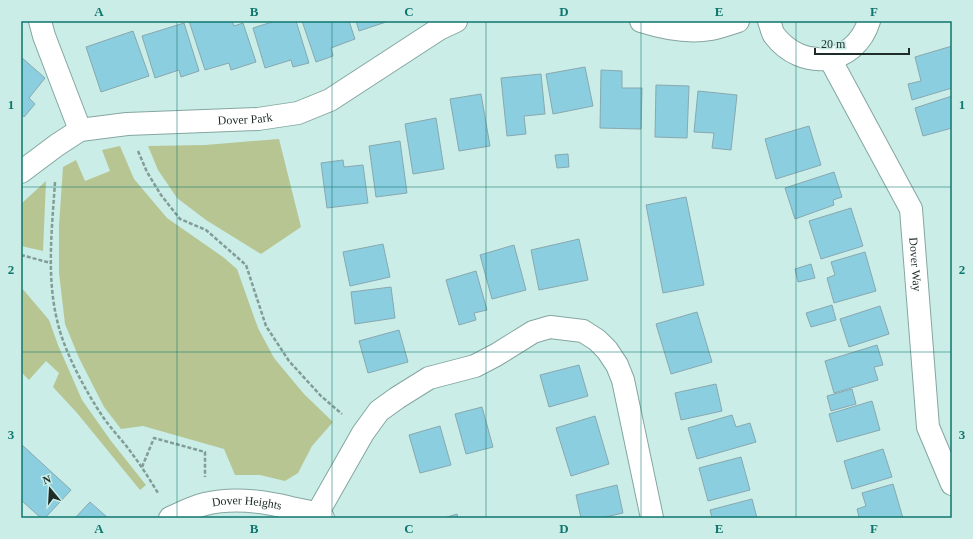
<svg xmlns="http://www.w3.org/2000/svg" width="973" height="539" font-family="Georgia,serif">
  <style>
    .green { fill: #b7c593 }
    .building { fill: #8bcedf; stroke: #88a8b0 }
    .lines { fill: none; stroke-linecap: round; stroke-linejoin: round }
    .street-casing { stroke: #85a6a0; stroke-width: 24 }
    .path { stroke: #829c97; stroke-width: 2.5; stroke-dasharray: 4 2; stroke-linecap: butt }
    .street { stroke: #fff; stroke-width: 22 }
    .grid { fill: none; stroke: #0f766e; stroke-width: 1; stroke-opacity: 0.55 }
    .labels { text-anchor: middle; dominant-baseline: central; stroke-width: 4; stroke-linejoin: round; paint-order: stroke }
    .street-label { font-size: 12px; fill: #1f2d2a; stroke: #caede7 }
    .neatline { fill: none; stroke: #0f766e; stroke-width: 1.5 }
    .grid-label { font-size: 13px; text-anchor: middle; font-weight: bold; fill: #0f766e }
  </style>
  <rect width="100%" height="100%" fill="#caede7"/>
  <!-- green -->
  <g class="green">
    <polygon points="279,139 301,227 261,254 206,220 177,198 158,170 148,146 205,145"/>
    <polygon points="120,146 134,179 167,218 223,257 237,269 258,328 274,358 304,394 333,422 312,446 298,473 285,481 260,475 235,475 224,449 143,426 121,429 104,407 79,358 65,324 59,273 59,225 63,167 76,160 85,181 110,171 102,150"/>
    <polygon points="46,181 43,251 21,246 21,204"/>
    <polygon points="21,287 49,320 58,345 82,400 111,441 146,485 140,490 77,413 53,387 59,373 46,361 29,380 21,372"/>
  </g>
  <!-- building -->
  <g class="building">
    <polygon points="189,21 232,21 234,26 243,23 256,62 231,70 229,63 205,70"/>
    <polygon points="275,21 296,21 309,63 293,67 291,60 265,68 253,28"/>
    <polygon points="302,21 349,21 355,39 331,48 333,56 316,62"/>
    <polygon points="356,21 385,21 386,22 359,31"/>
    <polygon points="184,23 199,71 181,77 179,70 155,78 142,36"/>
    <polygon points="133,31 149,76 101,92 86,47"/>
    <polygon points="952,46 952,88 912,100 908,84 921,81 915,57"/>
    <polygon points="21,57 45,78 29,98 35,104 24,117 21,114"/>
    <polygon points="585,67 593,106 553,114 546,74"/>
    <polygon points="601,70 622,71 622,88 642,88 641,129 600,128"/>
    <polygon points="541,74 545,114 524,116 526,134 507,136 501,78"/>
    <polygon points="656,85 689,86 687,138 655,137"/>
    <polygon points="698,91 737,95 731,150 712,148 714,133 694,132"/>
    <polygon points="481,94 490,146 459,151 450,99"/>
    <polygon points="952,96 952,128 923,136 915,108"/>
    <polygon points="436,118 444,169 413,174 405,124"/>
    <polygon points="809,126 821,165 776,179 765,139"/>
    <polygon points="400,141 407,193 376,197 369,146"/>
    <polygon points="568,154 569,167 557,168 555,155"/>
    <polygon points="343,160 344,167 363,165 368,203 327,208 321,163"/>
    <polygon points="834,172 842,197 833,200 834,205 795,219 785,188"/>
    <polygon points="686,197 704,285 663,293 646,205"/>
    <polygon points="851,208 863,246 821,259 809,221"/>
    <polygon points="579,239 588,280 539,290 531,250"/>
    <polygon points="383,244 390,277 350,286 343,252"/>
    <polygon points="514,245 526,290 492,299 480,255"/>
    <polygon points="865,252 876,291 834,303 827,278 835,275 831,262"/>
    <polygon points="811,264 815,278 798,282 795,269"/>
    <polygon points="476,271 487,310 474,313 476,320 459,325 446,280"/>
    <polygon points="391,287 395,318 355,324 351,292"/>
    <polygon points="832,305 836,320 811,327 806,313"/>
    <polygon points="880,306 889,334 849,347 840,319"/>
    <polygon points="697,312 712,362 671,374 656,324"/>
    <polygon points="399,330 408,362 368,373 359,341"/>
    <polygon points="877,345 883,365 874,367 878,380 834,393 825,361"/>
    <polygon points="579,365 588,396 549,407 540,375"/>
    <polygon points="716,384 722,411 681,420 675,393"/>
    <polygon points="852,389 856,404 831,411 827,396"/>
    <polygon points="872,401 880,430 837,442 829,414"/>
    <polygon points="482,407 493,447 466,454 455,414"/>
    <polygon points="732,415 736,427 750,423 756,442 697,459 688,428"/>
    <polygon points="595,416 609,464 571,476 556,428"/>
    <polygon points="440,426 451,465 420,473 409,435"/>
    <polygon points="21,444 71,490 45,518 41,518 21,500"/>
    <polygon points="883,449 892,477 852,489 844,461"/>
    <polygon points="741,457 750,490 708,501 699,468"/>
    <polygon points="893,484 903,518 856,518 859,517 857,509 866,506 862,493"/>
    <polygon points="617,485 623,513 601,518 581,518 576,495"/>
    <polygon points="752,499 757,518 712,518 710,510"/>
    <polygon points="90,502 108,518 75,518"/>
    <polygon points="457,514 458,518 444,518"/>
  </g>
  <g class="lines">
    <defs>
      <g id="street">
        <polyline points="40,21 44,36 80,130"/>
        <path d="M641 21C663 28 688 33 711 29 720 27 729 24 738 21"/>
        <path d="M769 21C771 26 772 32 774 35 802 72 855 66 869 21"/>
        <path id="s1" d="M830 59 911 209 928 427 952 484"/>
        <path id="s2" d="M21 172 57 145 80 130 127 124 258 119 298 113 330 100 439 29 456 21"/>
        <polyline points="317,514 363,433 379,411 397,398 429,378 475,366 496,355 533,332 550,327 583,331 597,340 607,350 617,365 623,380 652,518"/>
        <path id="s3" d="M170 518C181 513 193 507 205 504 233 497 263 501 291 508 302 510 314 512 323 518"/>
      </g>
    </defs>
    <!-- street casing -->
    <use href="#street" class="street-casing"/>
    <!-- path -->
    <g class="path">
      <polyline points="138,151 147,172 161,195 180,219 206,230 246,265 266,326 289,361 321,396 342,414"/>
      <path d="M55 182C52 229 46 278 58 324 65 353 86 392 103 417 112 430 124 442 133 455 142 467 150 480 158 493"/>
      <polyline points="21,255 51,263"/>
      <polyline points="142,467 154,438 205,452 205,477"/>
    </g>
    <!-- street -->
    <use href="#street" class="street"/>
  </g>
  <!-- grid -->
  <path class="grid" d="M177 21V518M332 21V518M486 21V518M641 21V518M796 21V518M21 187H952M21 352H952"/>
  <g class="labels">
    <!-- street labels -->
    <g class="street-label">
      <text stroke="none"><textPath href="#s2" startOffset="238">Dover Park</textPath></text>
      <text stroke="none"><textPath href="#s1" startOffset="226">Dover Way</textPath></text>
      <text stroke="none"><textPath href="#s3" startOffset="80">Dover Heights</textPath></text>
    </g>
  </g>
  <!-- border -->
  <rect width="973" height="539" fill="none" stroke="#caede7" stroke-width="44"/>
  <!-- north arrow -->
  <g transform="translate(50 489) rotate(342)" stroke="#caede7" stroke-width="3" paint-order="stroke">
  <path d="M0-3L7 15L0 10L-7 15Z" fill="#1f2d2a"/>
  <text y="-6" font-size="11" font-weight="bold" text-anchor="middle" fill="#1f2d2a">N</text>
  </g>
  <!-- scale -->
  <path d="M815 48v6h94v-6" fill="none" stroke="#1f2d2a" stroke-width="2"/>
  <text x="821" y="48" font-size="12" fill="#1f2d2a" stroke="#caede7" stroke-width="3" paint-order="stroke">20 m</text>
  <rect x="22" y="22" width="929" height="495" class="neatline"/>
  <g class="grid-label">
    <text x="99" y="16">A</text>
    <text x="254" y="16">B</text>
    <text x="409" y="16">C</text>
    <text x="564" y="16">D</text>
    <text x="719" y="16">E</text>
    <text x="874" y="16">F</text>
    <text x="11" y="109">1</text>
    <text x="962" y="109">1</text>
    <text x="11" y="274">2</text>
    <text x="962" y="274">2</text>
    <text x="11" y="439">3</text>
    <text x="962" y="439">3</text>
    <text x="99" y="533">A</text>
    <text x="254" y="533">B</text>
    <text x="409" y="533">C</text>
    <text x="564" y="533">D</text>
    <text x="719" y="533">E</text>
    <text x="874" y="533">F</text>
  </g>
</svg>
